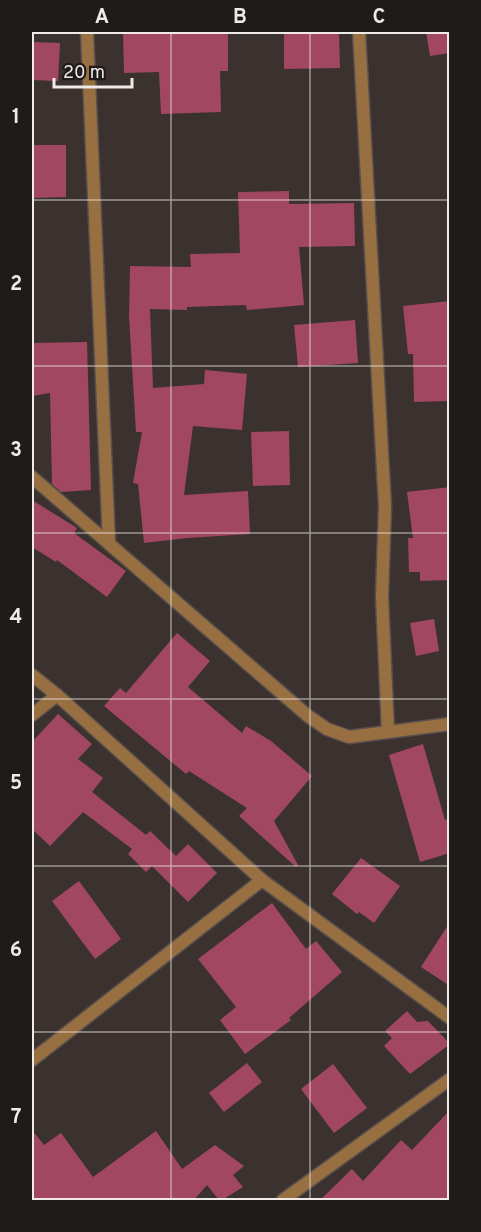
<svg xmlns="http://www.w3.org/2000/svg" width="481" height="1232" font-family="Overpass,sans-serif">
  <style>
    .building { fill: #a14762 }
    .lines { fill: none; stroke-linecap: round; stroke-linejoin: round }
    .street-casing { stroke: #584f4d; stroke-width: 15 }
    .street { stroke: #986f40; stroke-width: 12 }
    .grid { fill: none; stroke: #f0eae8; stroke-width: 1.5; stroke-opacity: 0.55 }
    .neatline { fill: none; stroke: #f0eae8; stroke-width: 2 }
    .grid-label { font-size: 20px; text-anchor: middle; font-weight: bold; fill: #f0eae8 }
  </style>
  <rect width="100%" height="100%" fill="#3b322f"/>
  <!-- building -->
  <g class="building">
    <polygon points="165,32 228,32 228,71 220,71 221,112 161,114 159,72 124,73 123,33"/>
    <polygon points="284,32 339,32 340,68 284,69"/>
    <polygon points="426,32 450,32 450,53 430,56"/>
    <polygon points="32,42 60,43 58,81 32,80"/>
    <polygon points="32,145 66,145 66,197 32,198"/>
    <polygon points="289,191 289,204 354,203 355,246 299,247 304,305 247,310 246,305 187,307 187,310 150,309 153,388 204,384 205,370 247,374 242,430 193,426 184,495 248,491 250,534 187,538 144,543 138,484 133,483 142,432 136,432 129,316 130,266 191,267 190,254 240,253 238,192"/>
    <polygon points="450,301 450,401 414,402 413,354 408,354 403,306"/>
    <polygon points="355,320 358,363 298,367 294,325"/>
    <polygon points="87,342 91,490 61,492 52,484 50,393 32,396 32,343"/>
    <polygon points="289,431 290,485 253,486 251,432"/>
    <polygon points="450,487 450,580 420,581 420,572 409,572 408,538 413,538 407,492"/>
    <polygon points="32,500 77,528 74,533 126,571 107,597 57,560 56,562 32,547"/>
    <polygon points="434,619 439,651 416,656 410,623"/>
    <polygon points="177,633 210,661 188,687 242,733 246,726 271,741 312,776 274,821 298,865 296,867 239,816 247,808 189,771 186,774 104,706 120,688 126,693"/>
    <polygon points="58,714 92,744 78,759 103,778 92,792 146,835 150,831 176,856 188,844 217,873 188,902 152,866 146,872 128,854 132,849 83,812 50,846 32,829 32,742"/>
    <polygon points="423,744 445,820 450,818 450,853 420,862 389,755"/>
    <polygon points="361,858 400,886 374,923 359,912 357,914 332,894"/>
    <polygon points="79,881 121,939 95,959 52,901"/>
    <polygon points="272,903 306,949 316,941 342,972 289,1018 291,1020 245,1054 220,1020 236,1007 198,959"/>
    <polygon points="450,922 450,986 421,967"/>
    <polygon points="407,1011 417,1022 428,1021 450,1044 410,1074 384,1046 392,1038 385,1031"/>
    <polygon points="247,1063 262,1082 224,1112 209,1093"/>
    <polygon points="333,1064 367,1108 334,1133 301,1089"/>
    <polygon points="450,1110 450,1200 320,1200 352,1169 363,1181 401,1140 412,1150"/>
    <polygon points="32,1130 44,1145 61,1133 93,1177 156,1131 182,1169 215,1145 244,1166 233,1175 243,1187 222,1200 219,1200 207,1185 194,1200 32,1200"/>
  </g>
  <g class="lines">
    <defs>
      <g id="street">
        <polyline points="87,32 109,543"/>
        <polyline points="359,32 385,507 382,597 388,732"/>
        <polyline points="32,477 308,716 327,729 349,737 450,724"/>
        <polyline points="32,675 57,695 262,880 450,1018"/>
        <polyline points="32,715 57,695"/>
        <polyline points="32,1060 262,880"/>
        <polyline points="283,1200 450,1079"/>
      </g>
    </defs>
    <!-- street casing -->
    <use href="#street" class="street-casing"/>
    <!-- street -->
    <use href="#street" class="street"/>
  </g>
  <!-- grid -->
  <path class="grid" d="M171 32V1200M310 32V1200M32 200H450M32 366H450M32 533H450M32 699H450M32 866H450M32 1032H450"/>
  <!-- border -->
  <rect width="481" height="1232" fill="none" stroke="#1f1b1a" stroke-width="66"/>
  <!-- scale -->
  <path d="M54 78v9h78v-9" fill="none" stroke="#f0eae8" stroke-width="3"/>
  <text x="63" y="78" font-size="18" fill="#f0eae8" stroke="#1f1b1a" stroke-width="4.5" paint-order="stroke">20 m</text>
  <rect x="33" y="33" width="415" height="1166" class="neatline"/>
  <g class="grid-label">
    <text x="102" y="23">A</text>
    <text x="240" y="23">B</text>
    <text x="379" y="23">C</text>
    <text x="16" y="123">1</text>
    <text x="16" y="290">2</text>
    <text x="16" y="456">3</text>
    <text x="16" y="623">4</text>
    <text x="16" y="789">5</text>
    <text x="16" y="956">6</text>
    <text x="16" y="1123">7</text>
  </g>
</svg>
